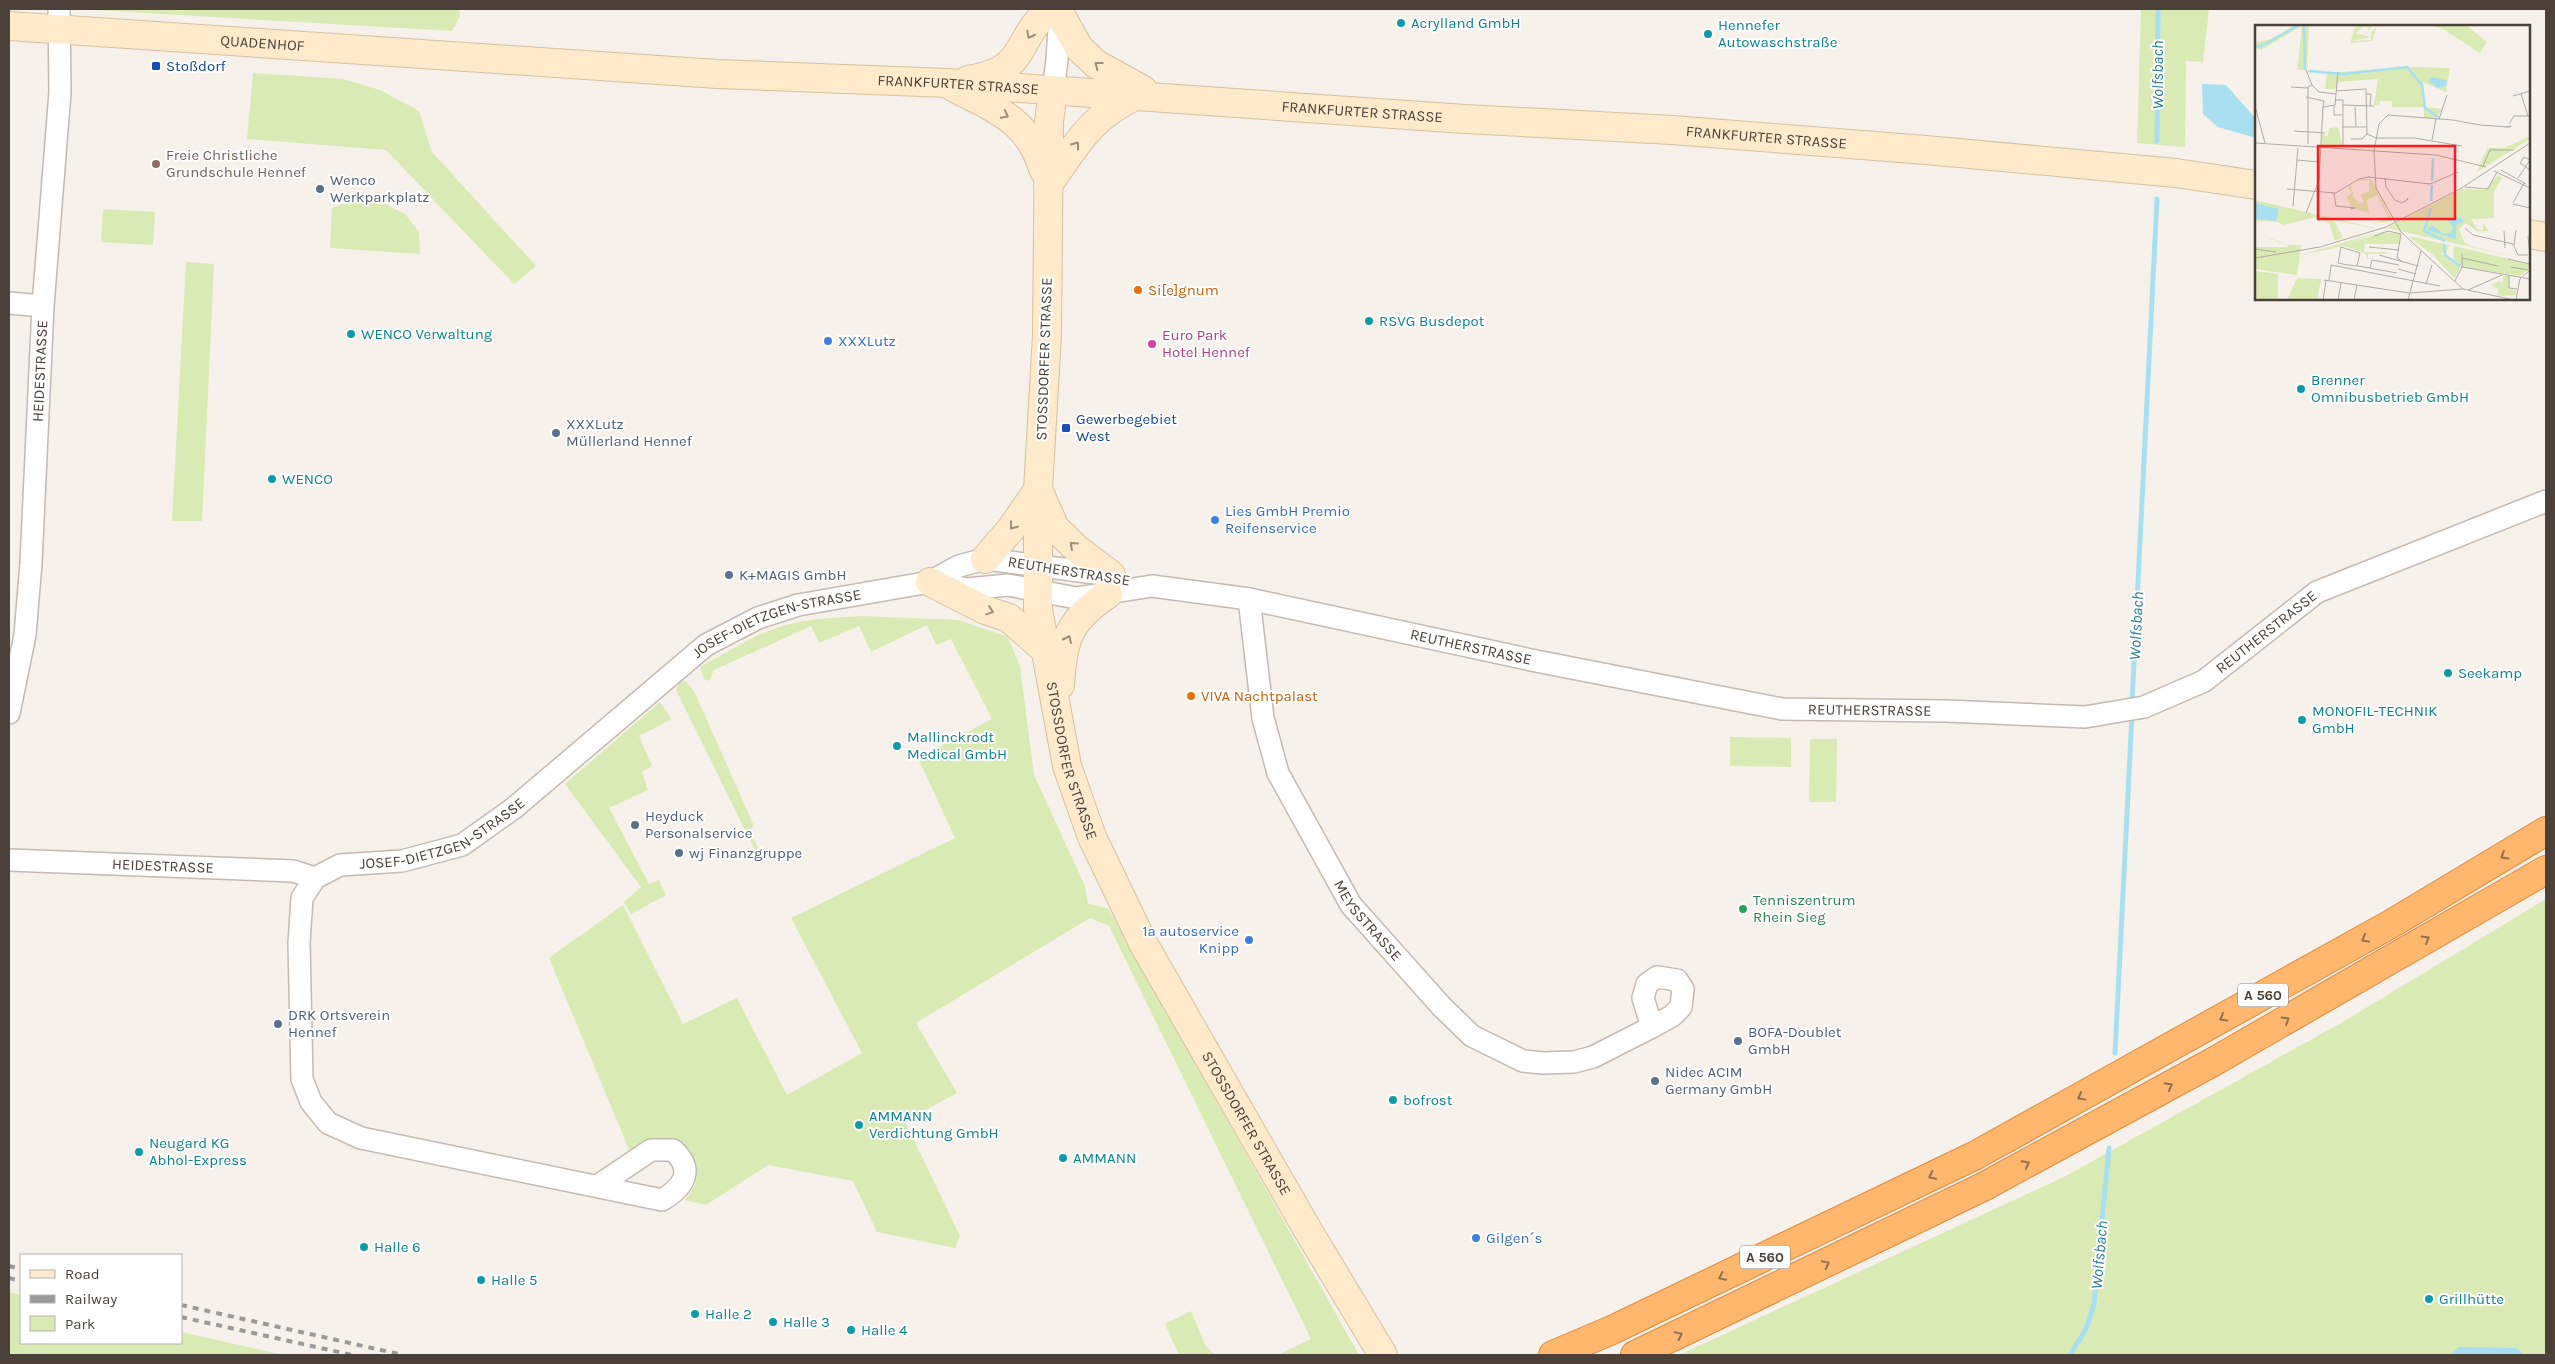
<svg xmlns="http://www.w3.org/2000/svg" width="2555" height="1364" font-family="Karla,sans-serif">
  <style>
    .green { fill: #daeab4 }
    .water { fill: #a8e0f2 }
    .lines { fill: none; stroke-linecap: round; stroke-linejoin: round }
    .stream { stroke: #a8e0f2; stroke-width: 5 }
    .street-casing { stroke: #c5bab1; stroke-width: 24 }
    .secondary-casing { stroke: #d9bf9d; stroke-width: 30 }
    .highway-casing { stroke: #e0893b; stroke-width: 30 }
    .street { stroke: #fff; stroke-width: 21 }
    .secondary { stroke: #ffeacc; stroke-width: 28 }
    .highway { stroke: #ffb76d; stroke-width: 28 }
    .rail { stroke: #9a9a9a; stroke-width: 4; stroke-dasharray: 6 6; stroke-linecap: butt }
    .oneway { stroke: #9c8d7b }
    .oneway2 { stroke: #93704e }
    .culture-dot { fill: #0f9aa8; stroke: #fff; stroke-width: 2 }
    .transit-dot { fill: #1a4fb4; stroke: #fff; stroke-width: 2 }
    .education-dot { fill: #8d6e63; stroke: #fff; stroke-width: 2 }
    .service-dot { fill: #5c6f8a; stroke: #fff; stroke-width: 2 }
    .food-dot { fill: #e8710a; stroke: #fff; stroke-width: 2 }
    .shop-dot { fill: #3f7fe0; stroke: #fff; stroke-width: 2 }
    .hotel-dot { fill: #d1479c; stroke: #fff; stroke-width: 2 }
    .leisure-dot { fill: #2e9e5b; stroke: #fff; stroke-width: 2 }
    .labels { text-anchor: middle; dominant-baseline: central; stroke-width: 4; stroke-linejoin: round; paint-order: stroke }
    .shield { fill: #fff; stroke: #817a74; stroke-width: 1 }
    .shield-label { font-size: 14px; font-weight: bold; fill: #4b4139 }
    .culture-label { font-size: 15px; fill: #0d838f; stroke: #fff; text-anchor: start }
    .street-label { font-size: 15px; fill: #4b4139; stroke: #fff }
    .transit-label { font-size: 15px; fill: #164399; stroke: #fff; text-anchor: start }
    .education-label { font-size: 15px; fill: #785e54; stroke: #fff; text-anchor: start }
    .service-label { font-size: 15px; fill: #4e5e75; stroke: #fff; text-anchor: start }
    .food-label { font-size: 15px; fill: #c56008; stroke: #fff; text-anchor: start }
    .hotel-label { font-size: 15px; fill: #b23c85; stroke: #fff; text-anchor: start }
    .shop-label { font-size: 15px; fill: #366cbe; stroke: #fff; text-anchor: start }
    .leisure-label { font-size: 15px; fill: #27864d; stroke: #fff; text-anchor: start }
    .water-label { font-size: 16px; font-style: italic; fill: #297b97; stroke: #fff }
    .inset-river { fill: none; stroke: #a8e0f2; stroke-width: 2.5 }
    .inset-road { fill: none; stroke: #b2aba4; stroke-width: 1 }
    .view { fill: #fc1c1f; fill-opacity: 0.15; stroke: #fc1c1f; stroke-width: 2.5 }
    .inset-edge { fill: none; stroke: #4b4139; stroke-width: 2.5 }
  </style>
  <rect width="100%" height="100%" fill="#f6f1eb"/>
  <!-- green -->
  <g class="green">
    <polygon points="76,9 459,9 460,16 452,31"/>
    <polygon points="2141,9 2209,9 2203,62 2186,61 2185,147 2137,143"/>
    <polygon points="253,73 343,79 380,90 419,111 432,152 536,266 514,284 386,150 247,139"/>
    <polygon points="368,195 405,214 419,232 420,254 330,248 332,208"/>
    <polygon points="103,209 155,212 153,245 101,242"/>
    <polygon points="186,262 214,264 202,521 172,521"/>
    <path d="M862 616 958 620 1008 637 1020 666 1034 775 1085 886 1088 904 1108 908 1359 1355H1278L1311 1339 1109 926 1090 918 916 1023 957 1093 905 1121 960 1236 955 1248 877 1232 853 1181 768 1165 706 1205 685 1200C691 1192 696 1186 697 1176 700 1154 679 1136 658 1140 647 1141 639 1148 631 1154L549 958 623 905 683 1024 737 998 787 1095 862 1053 791 918 955 838 918 758 992 719 951 639 936 645 927 625 871 652 859 626 819 643 811 626 714 670 709 681 704 679 700 667C727 653 756 633 786 625 811 618 836 618 862 616Z"/>
    <polygon points="686,681 694,691 754,826 749,829 761,854 758,856 676,690 679,682"/>
    <polygon points="660,702 672,719 639,736 652,766 642,772 648,790 609,808 649,884 659,880 666,895 631,914 624,902 641,887 565,784"/>
    <polygon points="1730,737 1791,738 1791,767 1730,766"/>
    <polygon points="1810,739 1837,739 1836,802 1809,802"/>
    <polygon points="2546,899 2546,1355 1679,1355 2064,1177 2341,1023"/>
    <polygon points="9,1292 21,1295 21,1343 181,1343 181,1332 284,1355 9,1355"/>
    <polygon points="1191,1311 1205,1345 1215,1355 1179,1355 1165,1324"/>
  </g>
  <!-- water -->
  <g class="water">
    <polygon points="2202,84 2226,85 2256,119 2256,138 2218,127 2203,114"/>
    <polygon points="2459,1347 2517,1348 2524,1355 2449,1355"/>
  </g>
  <g class="lines">
    <!-- stream -->
    <g class="stream">
      <polyline points="2157,141 2158,9"/>
      <polyline points="2132,703 2157,199"/>
      <polyline points="2115,1053 2132,714"/>
      <polyline points="2070,1355 2086,1329 2094,1304 2109,1148"/>
    </g>
    <defs>
      <g id="street">
        <polyline points="1053,90 1057,60 1060,11"/>
        <polyline points="9,303 43,306"/>
        <polyline points="930,582 959,566 985,559 1111,575"/>
        <path id="s1" d="M1249 599 1263 718 1278 773 1351 905 1442 1007 1472 1036 1523 1061 1543 1063 1574 1062 1593 1057 1652 1027 1672 1016 1681 1007 1683 989 1677 980 1657 977 1647 984 1643 998 1652 1027"/>
        <path id="s2" d="M9 713 25 635 31 563 43 306 60 92 59 9"/>
        <path id="s3" d="M9 860 293 871 315 878"/>
        <path id="s4" d="M599 1185 651 1150H673C695 1170 684 1187 662 1200L361 1138 328 1123 311 1102 302 1079 299 943 302 898 315 878 340 865 402 861 462 845 514 808 706 645 758 618 798 605 930 582 967 589 1008 585 1076 598 1152 586 1249 599 1536 661 1782 709 1946 711 2085 717 2144 707 2204 681 2317 592 2546 501"/>
      </g>
      <g id="secondary">
        <polyline points="1060,14 1079,48 1096,64 1143,90"/>
        <path id="s5" d="M9 26 717 74 947 83 1465 119 1672 130 1926 150 2176 173 2256 185"/>
        <path d="M968 80C1030 70 1013 41 1050 9"/>
        <path d="M953 87C998 111 1028 119 1044 171"/>
        <path id="s6" d="M1053 90 1049 122 1047 335 1038 490V609L1067 766 1092 837 1143 943 1306 1227 1383 1355"/>
        <path d="M1048 185C1077 144 1090 117 1137 95"/>
        <polyline points="2529,234 2546,237"/>
        <polyline points="1041,496 1055,528 1078,550 1111,575"/>
        <polyline points="985,559 1011,529 1038,490"/>
        <polyline points="930,582 985,610 1009,618 1045,650"/>
        <path d="M1060 685C1063 639 1068 621 1108 594"/>
      </g>
      <g id="highway">
        <polyline points="1553,1355 1612,1330 1976,1155 2391,924 2546,831"/>
        <polyline points="1635,1355 1983,1187 2213,1062 2546,870"/>
      </g>
    </defs>
    <!-- street casing -->
    <use href="#street" class="street-casing"/>
    <!-- secondary casing -->
    <use href="#secondary" class="secondary-casing"/>
    <!-- highway casing -->
    <use href="#highway" class="highway-casing"/>
    <!-- street -->
    <use href="#street" class="street"/>
    <!-- secondary -->
    <use href="#secondary" class="secondary"/>
    <!-- highway -->
    <use href="#highway" class="highway"/>
    <!-- rail -->
    <g class="rail">
      <polyline points="9,1266 21,1269"/>
      <polyline points="9,1278 21,1281"/>
      <polyline points="181,1305 403,1355"/>
      <polyline points="181,1317 352,1355"/>
    </g>
  </g>
  <!-- one-way arrows -->
  <defs><path id="oneway-chevron" d="M-2-3.5L2.5 0L-2 3.5" fill="none" stroke-width="1.6" stroke-linecap="round" stroke-linejoin="round" transform="scale(1.25)"/></defs>
  <g class="oneway">
    <use href="#oneway-chevron" transform="translate(1030 35) rotate(117)"/>
    <use href="#oneway-chevron" transform="translate(1098 65) rotate(-143)"/>
    <use href="#oneway-chevron" transform="translate(1005 115) rotate(28)"/>
    <use href="#oneway-chevron" transform="translate(1076 145) rotate(-54)"/>
    <use href="#oneway-chevron" transform="translate(1013 526) rotate(127)"/>
    <use href="#oneway-chevron" transform="translate(1073 545) rotate(-138)"/>
    <use href="#oneway-chevron" transform="translate(990 611) rotate(19)"/>
    <use href="#oneway-chevron" transform="translate(1068 639) rotate(-66)"/>
  </g>
  <g class="oneway2">
    <use href="#oneway-chevron" transform="translate(2504 856) rotate(149)"/>
    <use href="#oneway-chevron" transform="translate(2365 939) rotate(151)"/>
    <use href="#oneway-chevron" transform="translate(2426 939) rotate(-30)"/>
    <use href="#oneway-chevron" transform="translate(2223 1018) rotate(151)"/>
    <use href="#oneway-chevron" transform="translate(2286 1020) rotate(-30)"/>
    <use href="#oneway-chevron" transform="translate(2169 1086) rotate(-28)"/>
    <use href="#oneway-chevron" transform="translate(2081 1097) rotate(151)"/>
    <use href="#oneway-chevron" transform="translate(2026 1164) rotate(-28)"/>
    <use href="#oneway-chevron" transform="translate(1932 1176) rotate(154)"/>
    <use href="#oneway-chevron" transform="translate(1826 1264) rotate(-26)"/>
    <use href="#oneway-chevron" transform="translate(1722 1277) rotate(154)"/>
    <use href="#oneway-chevron" transform="translate(1679 1335) rotate(-26)"/>
  </g>
  <!-- markers -->
  <g class="culture-dot">
    <circle cx="1401" cy="23" r="5"/>
    <circle cx="1708" cy="34" r="5"/>
    <circle cx="1369" cy="321" r="5"/>
    <circle cx="351" cy="334" r="5"/>
    <circle cx="2301" cy="389" r="5"/>
    <circle cx="272" cy="479" r="5"/>
    <circle cx="2448" cy="673" r="5"/>
    <circle cx="2302" cy="720" r="5"/>
    <circle cx="897" cy="746" r="5"/>
    <circle cx="1393" cy="1100" r="5"/>
    <circle cx="859" cy="1125" r="5"/>
    <circle cx="139" cy="1152" r="5"/>
    <circle cx="1063" cy="1158" r="5"/>
    <circle cx="364" cy="1247" r="5"/>
    <circle cx="481" cy="1280" r="5"/>
    <circle cx="2429" cy="1299" r="5"/>
    <circle cx="695" cy="1314" r="5"/>
    <circle cx="773" cy="1322" r="5"/>
    <circle cx="851" cy="1330" r="5"/>
  </g>
  <g class="transit-dot">
    <rect x="151" y="61" width="10" height="10" rx="2.5"/>
    <rect x="1061" y="423" width="10" height="10" rx="2.5"/>
  </g>
  <circle class="education-dot" cx="156" cy="164" r="5"/>
  <g class="service-dot">
    <circle cx="320" cy="189" r="5"/>
    <circle cx="556" cy="433" r="5"/>
    <circle cx="729" cy="575" r="5"/>
    <circle cx="635" cy="825" r="5"/>
    <circle cx="679" cy="853" r="5"/>
    <circle cx="278" cy="1024" r="5"/>
    <circle cx="1738" cy="1041" r="5"/>
    <circle cx="1655" cy="1081" r="5"/>
  </g>
  <g class="food-dot">
    <circle cx="1138" cy="290" r="5"/>
    <circle cx="1191" cy="696" r="5"/>
  </g>
  <g class="shop-dot">
    <circle cx="828" cy="341" r="5"/>
    <circle cx="1215" cy="520" r="5"/>
    <circle cx="1249" cy="940" r="5"/>
    <circle cx="1476" cy="1238" r="5"/>
  </g>
  <circle class="hotel-dot" cx="1152" cy="344" r="5"/>
  <circle class="leisure-dot" cx="1743" cy="909" r="5"/>
  <g class="labels">
    <!-- shield labels -->
    <g class="shield">
      <rect x="2238" y="983.5" width="50" height="23" rx="4"/>
      <rect x="1740" y="1245.5" width="50" height="23" rx="4"/>
    </g>
    <g class="shield-label">
      <text x="2263" y="995">A 560</text>
      <text x="1765" y="1257">A 560</text>
    </g>
    <!-- culture labels -->
    <g class="culture-label">
      <text x="1411" y="23">Acrylland GmbH</text>
      <text x="1718" y="25">Hennefer<tspan x="1718" dy="17">Autowaschstraße</tspan></text>
      <text x="1379" y="321">RSVG Busdepot</text>
      <text x="361" y="334">WENCO Verwaltung</text>
      <text x="2311" y="380">Brenner<tspan x="2311" dy="17">Omnibusbetrieb GmbH</tspan></text>
      <text x="282" y="479">WENCO</text>
      <text x="2458" y="673">Seekamp</text>
      <text x="2312" y="711">MONOFIL-TECHNIK<tspan x="2312" dy="17">GmbH</tspan></text>
      <text x="907" y="737">Mallinckrodt<tspan x="907" dy="17">Medical GmbH</tspan></text>
      <text x="1403" y="1100">bofrost</text>
      <text x="869" y="1116">AMMANN<tspan x="869" dy="17">Verdichtung GmbH</tspan></text>
      <text x="149" y="1143">Neugard KG<tspan x="149" dy="17">Abhol-Express</tspan></text>
      <text x="1073" y="1158">AMMANN</text>
      <text x="374" y="1247">Halle 6</text>
      <text x="491" y="1280">Halle 5</text>
      <text x="2439" y="1299">Grillhütte</text>
      <text x="705" y="1314">Halle 2</text>
      <text x="783" y="1322">Halle 3</text>
      <text x="861" y="1330">Halle 4</text>
    </g>
    <!-- street labels -->
    <g class="street-label">
      <text stroke="none"><textPath href="#s5" startOffset="254">QUADENHOF</textPath></text>
      <text stroke="none"><textPath href="#s5" startOffset="951">FRANKFURTER STRASSE</textPath></text>
      <text stroke="none"><textPath href="#s5" startOffset="1356">FRANKFURTER STRASSE</textPath></text>
      <text stroke="none"><textPath href="#s5" startOffset="1761">FRANKFURTER STRASSE</textPath></text>
      <text transform="translate(1044 359) rotate(-88)">STOSSDORFER STRASSE</text>
      <text stroke="none"><textPath href="#s2" startOffset="344">HEIDESTRASSE</textPath></text>
      <text transform="translate(1069 571) rotate(9)">REUTHERSTRASSE</text>
      <text stroke="none"><textPath href="#s4" startOffset="1291">JOSEF-DIETZGEN-STRASSE</textPath></text>
      <text stroke="none"><textPath href="#s4" startOffset="2826">REUTHERSTRASSE</textPath></text>
      <text stroke="none"><textPath href="#s4" startOffset="2001">REUTHERSTRASSE</textPath></text>
      <text stroke="none"><textPath href="#s4" startOffset="2406">REUTHERSTRASSE</textPath></text>
      <text stroke="none"><textPath href="#s6" startOffset="675">STOSSDORFER STRASSE</textPath></text>
      <text stroke="none"><textPath href="#s4" startOffset="886">JOSEF-DIETZGEN-STRASSE</textPath></text>
      <text stroke="none"><textPath href="#s3" startOffset="154">HEIDESTRASSE</textPath></text>
      <text stroke="none"><textPath href="#s1" startOffset="350">MEYSSTRASSE</textPath></text>
      <text stroke="none"><textPath href="#s6" startOffset="1080">STOSSDORFER STRASSE</textPath></text>
    </g>
    <!-- transit labels -->
    <g class="transit-label">
      <text x="166" y="66">Stoßdorf</text>
      <text x="1076" y="419">Gewerbegebiet<tspan x="1076" dy="17">West</tspan></text>
    </g>
    <!-- education labels -->
    <g class="education-label">
      <text x="166" y="155">Freie Christliche<tspan x="166" dy="17">Grundschule Hennef</tspan></text>
    </g>
    <!-- service labels -->
    <g class="service-label">
      <text x="330" y="180">Wenco<tspan x="330" dy="17">Werkparkplatz</tspan></text>
      <text x="566" y="424">XXXLutz<tspan x="566" dy="17">Müllerland Hennef</tspan></text>
      <text x="739" y="575">K+MAGIS GmbH</text>
      <text x="645" y="816">Heyduck<tspan x="645" dy="17">Personalservice</tspan></text>
      <text x="689" y="853">wj Finanzgruppe</text>
      <text x="288" y="1015">DRK Ortsverein<tspan x="288" dy="17">Hennef</tspan></text>
      <text x="1748" y="1032">BOFA-Doublet<tspan x="1748" dy="17">GmbH</tspan></text>
      <text x="1665" y="1072">Nidec ACIM<tspan x="1665" dy="17">Germany GmbH</tspan></text>
    </g>
    <!-- food labels -->
    <g class="food-label">
      <text x="1148" y="290">Si[e]gnum</text>
      <text x="1201" y="696">VIVA Nachtpalast</text>
    </g>
    <!-- hotel labels -->
    <g class="hotel-label">
      <text x="1162" y="335">Euro Park<tspan x="1162" dy="17">Hotel Hennef</tspan></text>
    </g>
    <!-- shop labels -->
    <g class="shop-label">
      <text x="838" y="341">XXXLutz</text>
      <text x="1225" y="511">Lies GmbH Premio<tspan x="1225" dy="17">Reifenservice</tspan></text>
      <text x="1239" y="931" text-anchor="end">1a autoservice<tspan x="1239" dy="17">Knipp</tspan></text>
      <text x="1486" y="1238">Gilgen´s</text>
    </g>
    <!-- leisure labels -->
    <g class="leisure-label">
      <text x="1753" y="900">Tenniszentrum<tspan x="1753" dy="17">Rhein Sieg</tspan></text>
    </g>
    <!-- water labels -->
    <g class="water-label">
      <text transform="translate(2157 75) rotate(-90)">Wolfsbach</text>
      <text transform="translate(2136 626) rotate(-87)">Wolfsbach</text>
      <text transform="translate(2099 1255) rotate(-85)">Wolfsbach</text>
    </g>
  </g>
  <!-- overview -->
  <g transform="translate(2255 25)">
    <rect width="275" height="275" fill="#f6f1eb"/>
    <path d="M40 0H54L52 45H42L47 1 6 25 0 23V17L17 14ZM101 0H118L114 5 112 2 107 3 100 8 116 12 96 16 116 15 117 7 122 0 117 16 95 18ZM175 0H211L232 17 225 28 188 4ZM158 42 195 43 191 67 168 57 170 82 187 84 182 93H169V82H137V76H125L124 80H119L123 54 82 57 80 64H70L72 48 83 50V47ZM83 102 88 122 67 121V109L72 111 75 103ZM275 111V114L222 147 232 123H249ZM243 150 250 154 247 153 239 167V193L216 194 223 205H228V199L234 206H222L211 198 204 204 209 217 215 221 269 234 132 203 207 164 229 165ZM106 154H114L117 155 137 196 118 199 127 195V191L129 195 133 192 122 170 112 175 114 188 97 183 92 172 97 168 93 163 98 158 96 164 99 169 97 170 105 179 109 177 105 170 114 166V155L100 156ZM0 175 115 202 120 203H116L79 195 88 213 80 216 74 198 61 192 28 200 23 197 0 196ZM0 206 32 220H46L42 250 0 244V222H34ZM124 207 92 219 129 207 145 209V219H110L109 227H129L133 229H113V235L111 229 90 221 46 230ZM153 211 194 220 191 230 189 223 187 229 205 242 200 254 178 230ZM199 221 275 239V243L265 251 207 242 198 234ZM0 246 23 249V275H0ZM248 251H254V264L261 265V270L242 271 243 264 237 260 244 256 248 258ZM42 253 66 254 62 275H32Z" fill="#daeab4"/>
    <path d="M174 52 191 55 192 60 182 63 174 56ZM0 178 24 184 21 196 0 194ZM207 193 209 196 201 200V214L172 205 177 200 188 209 196 208 198 203 193 194Z" fill="#a8e0f2"/>
    <path class="inset-river" d="M49 0 50 45M0 21H6L44 0M53 46 88 49 152 42 167 60 170 83 183 92M177 156 178 133M176 176 177 160M176 183 169 206 190 216M189 219 190 230 205 241"/>
    <path class="inset-road" d="M51 45 57 60M36 62 53 63M81 66 111 64 112 109 121 113H159L207 121M111 69H116L115 81M266 69 273 91M258 71 275 66M51 72 69 76 68 82M80 75H88V121M79 80V90H87M88 80 119 81M0 81 10 118M100 82 101 101M184 94 192 70M254 99 259 91H275M87 102H111M39 106 70 108M96 114H107L112 109M177 115 181 94M0 118 181 130 231 142M53 119V62L57 60 64 67 81 69M119 126 124 99 133 90 198 95 225 100 254 102 256 101 250 102M119 126 121 163 146 207 208 264 259 275M42 135 65 137M275 135 269 132 265 138 275 145M228 141 235 125H259M246 145 271 159M239 146 275 163M113 152 175 159 203 147M130 153 131 162 140 175 147 178 148 177 151 176 152 175 153 173 151 176M263 153 275 135M210 162 233 164 242 147M32 164 80 168M258 178 269 158M258 179 275 183M38 181 43 123M95 184 100 183 81 181 79 169 104 154 115 152M51 188 64 155 68 82 80 80 83 47M210 203 218 210 258 219 263 230H273M249 206 250 223M119 211 133 206 146 209 142 233 148 237M273 211 275 230M259 220 261 205M114 222 144 225M0 224 21 227M124 230 163 241M0 233 65 222 131 202 205 164 275 118M207 233 243 241M253 234 275 239M102 241 105 228 86 222 83 238 93 240 102 241 115 243 119 244 131 246 142 248M207 242 275 254M256 242 273 245M115 243 117 235 144 240M143 244 161 249M254 251V263L262 264M69 255 154 268 208 264M74 256 76 240 185 261M200 256 207 242V228M171 259 177 240M213 265 247 250M261 274 265 254 275 245M68 275 71 256M83 275 86 258M99 275 102 260M153 275 166 226"/>
    <path class="view" d="M63 121H200V194H63Z"/>
    <rect width="275" height="275" class="inset-edge"/>
  </g>
  <!-- border -->
  <rect width="2555" height="1364" fill="none" stroke="#4b4139" stroke-width="20"/>
  <!-- legend -->
  <rect x="20" y="1254" width="162" height="90" fill="#ffffff" stroke="#b7b3b0"/>
  <rect x="30" y="1270" width="25" height="8" fill="#ffeacc" stroke="#b7b3b0"/>
  <text x="65" y="1279" font-size="15" fill="#4b4139">Road</text>
  <rect x="30" y="1295" width="25" height="8" fill="#9a9a9a" stroke="#b7b3b0"/>
  <text x="65" y="1304" font-size="15" fill="#4b4139">Railway</text>
  <rect x="30" y="1316" width="25" height="15" fill="#daeab4" stroke="#b7b3b0"/>
  <text x="65" y="1329" font-size="15" fill="#4b4139">Park</text>
</svg>
